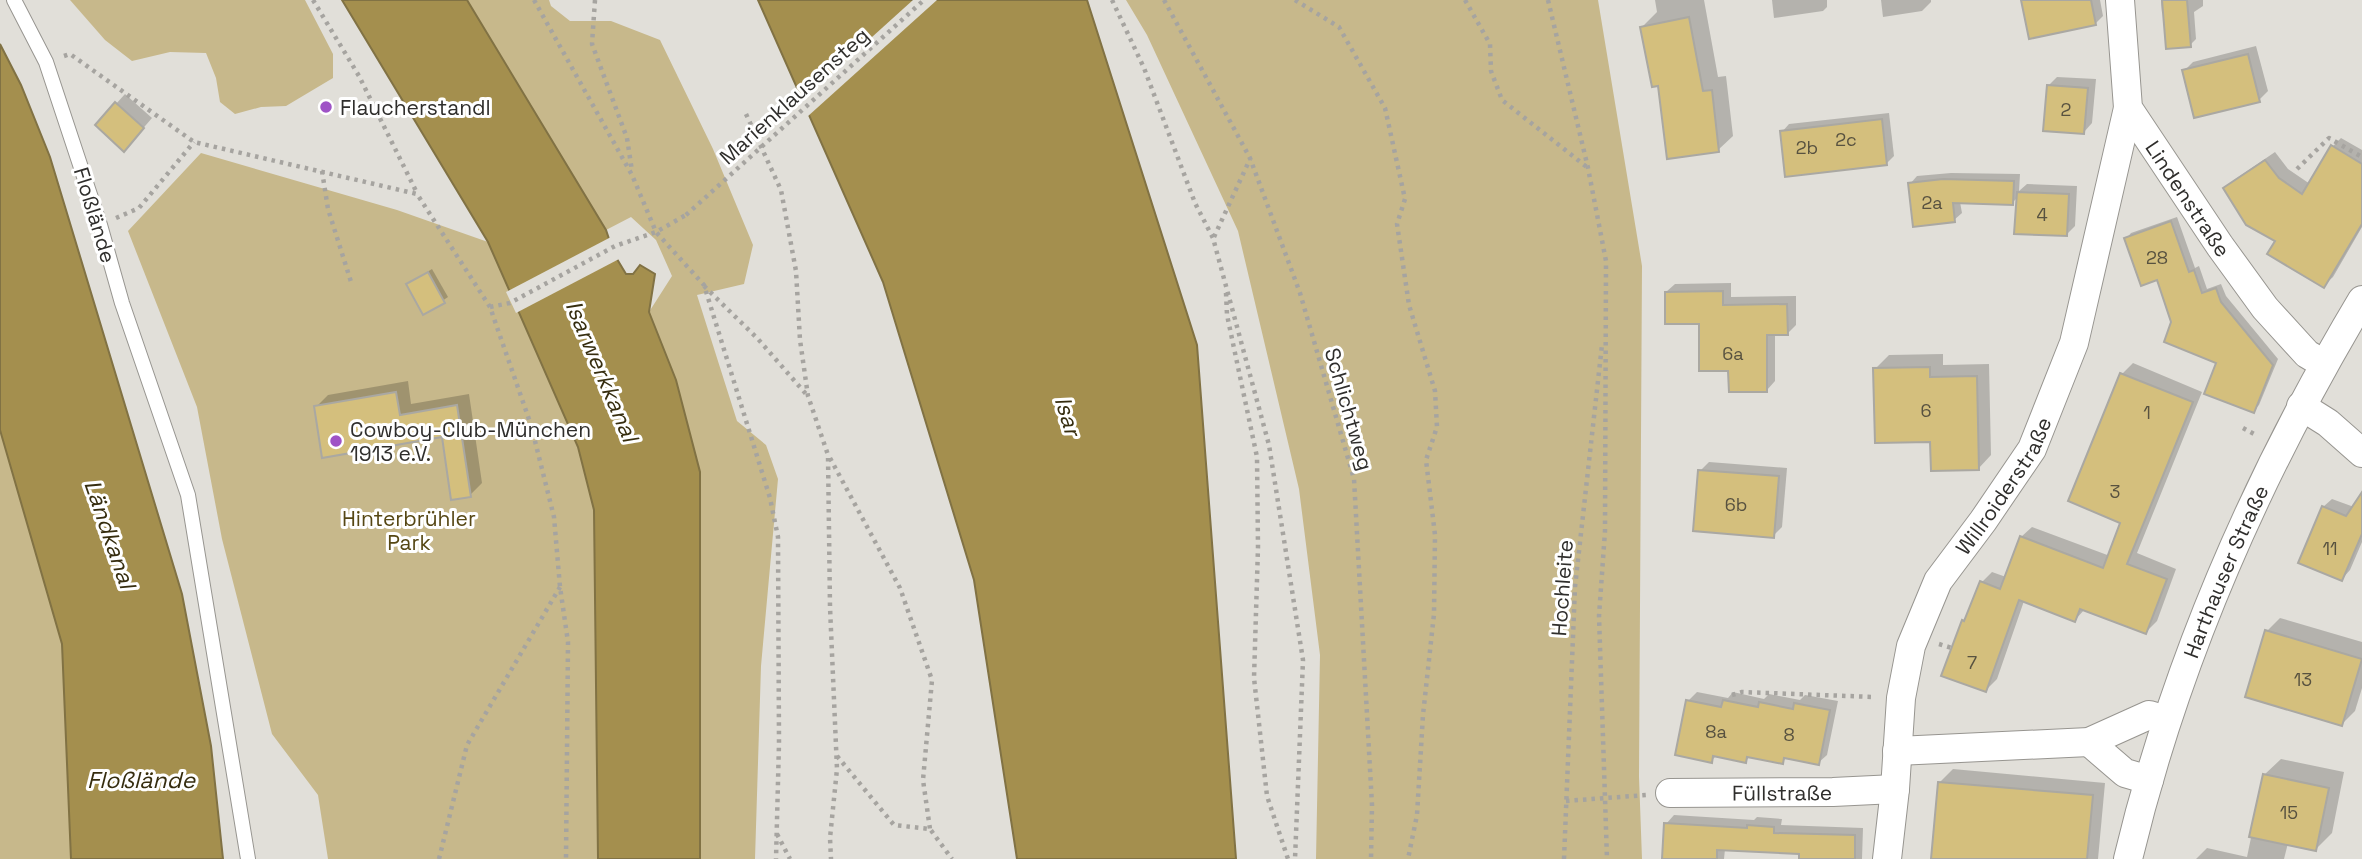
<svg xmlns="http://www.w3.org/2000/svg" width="2362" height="859" font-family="'Space Grotesk',sans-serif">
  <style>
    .green { fill: #c7b88b }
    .water { fill: #a48f4e; stroke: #817244; stroke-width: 2 }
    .pier { fill: #e1dfd9 }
    .shadow { fill: #0003 }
    .building { fill: #d4bf7d; stroke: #aaa8a2; stroke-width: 2 }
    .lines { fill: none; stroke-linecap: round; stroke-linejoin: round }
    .lane-casing { stroke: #979590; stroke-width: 16 }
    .street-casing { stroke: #979590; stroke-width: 30 }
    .path { stroke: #a6a4a0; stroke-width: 4.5; stroke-dasharray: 3.5 5; stroke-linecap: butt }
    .lane { stroke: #fff; stroke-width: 14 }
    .street { stroke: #fff; stroke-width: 28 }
    .path-bridge { stroke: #a6a4a0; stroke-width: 4.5; stroke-dasharray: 3.5 5; stroke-linecap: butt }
    .poi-dot { fill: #9f53c6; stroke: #fff; stroke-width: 2.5 }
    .labels { text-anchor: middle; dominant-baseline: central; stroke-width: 6; stroke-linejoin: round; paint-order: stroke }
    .number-label { font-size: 18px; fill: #585240 }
    .street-label { font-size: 21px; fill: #2f2e2c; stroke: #fff }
    .poi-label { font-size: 21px; fill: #2f2e2c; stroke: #fff; text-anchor: start }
    .park-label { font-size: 21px; fill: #564714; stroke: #fff }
    .water-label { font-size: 23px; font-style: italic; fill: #362d0f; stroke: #fff }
  </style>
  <rect width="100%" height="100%" fill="#e1dfd9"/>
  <!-- green -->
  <g class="green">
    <polygon points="70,0 305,0 333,54 333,78 286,106 261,107 235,114 220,102 216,78 206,53 170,52 132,61 105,40"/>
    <polygon points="467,0 549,0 551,6 570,21 611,21 660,40 713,149 753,245 744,284 697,295 737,421 766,445 778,479 761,666 755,859 700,859 700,472 676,380 649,312 672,276 656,240 631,217 606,230"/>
    <polygon points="1126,0 1598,0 1642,266 1639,777 1642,859 1316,859 1320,655 1299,489 1238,231 1147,35"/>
    <polygon points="201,153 397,210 488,242 578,447 594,510 598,859 328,859 318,795 272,734 222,539 197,407 128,231"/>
    <polygon points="0,430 62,644 71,859 0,859"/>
  </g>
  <!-- water -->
  <g class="water">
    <polygon points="342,0 467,0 606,230 614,254 626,274 633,274 640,265 655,274 649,312 676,380 700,472 700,859 598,859 594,510 578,447 488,242"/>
    <polygon points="758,0 1087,0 1197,345 1236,859 1017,859 974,580 883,282"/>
    <polygon points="0,44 21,85 50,157 182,594 211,746 223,859 71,859 62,644 0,430"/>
  </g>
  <!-- pier -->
  <g class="pier">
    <polygon points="913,0 937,0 807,117 800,102"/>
    <polygon points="611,237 621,258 516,313 506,292"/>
  </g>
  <!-- shadow -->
  <g class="shadow">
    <polygon points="1655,0 1704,0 1718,77 1726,76 1733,136 1718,150 1659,84 1642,27 1657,12"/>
    <polygon points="1772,0 1827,0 1827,7 1823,11 1774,18"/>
    <polygon points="1881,0 1931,0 1931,2 1922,11 1883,17"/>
    <polygon points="2023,0 2100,0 2103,16 2095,24"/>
    <polygon points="2161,0 2203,0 2203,6 2194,12 2196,39 2190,45 2165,13 2162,13"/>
    <polygon points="2256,46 2268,91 2259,100 2184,71 2193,62"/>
    <polygon points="2057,77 2096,79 2092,123 2084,132 2049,85"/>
    <polygon points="125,94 152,118 133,140 97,125"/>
    <polygon points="1889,113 1894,156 1886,164 1782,132 1789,124"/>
    <polygon points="2341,138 2362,150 2362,227 2333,277 2324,285 2225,188 2234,180 2275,152 2288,169 2310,184 2332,147"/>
    <polygon points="1951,173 2020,174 2019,191 2027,184 2077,186 2075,226 2066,235 2018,197 2012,203 1960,202 1962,213 1954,220 1910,184 1917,176"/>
    <polygon points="2177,217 2195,268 2199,266 2207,289 2221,284 2226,296 2278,359 2259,405 2253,411 2218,362 2173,322 2158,278 2126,239 2131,233"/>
    <polygon points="432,269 448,297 424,313 408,284"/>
    <polygon points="1731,283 1731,297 1796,296 1796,325 1787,334 1775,334 1775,381 1767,390 1730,369 1701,323 1666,292 1675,284"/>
    <polygon points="1943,354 1943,365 1989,364 1991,455 1978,469 1932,440 1875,369 1889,355"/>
    <polygon points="2133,363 2202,392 2137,553 2176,569 2157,621 2146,632 2085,609 2075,620 2024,601 1997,679 1986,690 1963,621 1968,616 1982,582 1992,572 2006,577 2021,537 2032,527 2110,556 2123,522 2122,374"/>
    <polygon points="408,381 411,404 469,394 482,483 470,495 443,435 316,407 328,395"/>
    <polygon points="1709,462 1787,468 1782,527 1773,536 1700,471"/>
    <polygon points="2362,495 2362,542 2350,570 2342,579 2323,507 2332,499 2354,507"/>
    <polygon points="2280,618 2362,642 2362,688 2355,711 2342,724 2267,631"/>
    <polygon points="1697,692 1728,698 1733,692 1764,699 1769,694 1800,700 1805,695 1838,701 1827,755 1818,763 1787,757 1782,762 1750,756 1746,761 1717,755 1711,761 1688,701"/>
    <polygon points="2281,759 2344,772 2332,833 2316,849 2288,843 2284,859 2196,859 2207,848 2247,857 2264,775"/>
    <polygon points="1953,769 2105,783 2098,859 1933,859 1940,782"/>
    <polygon points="1674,815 1754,820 1757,817 1782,819 1781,825 1863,828 1862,859 1801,859 1801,853 1725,849 1724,859 1664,859 1666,824"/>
  </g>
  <!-- building -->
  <g class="building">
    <polygon points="2021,0 2091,0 2096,25 2029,39"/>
    <polygon points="2162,0 2187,0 2191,47 2166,49"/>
    <polygon points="1689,17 1703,91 1712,90 1719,152 1667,159 1658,86 1652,87 1640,27"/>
    <polygon points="2248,54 2260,102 2194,118 2182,70"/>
    <polygon points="2047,85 2088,88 2084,134 2043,131"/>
    <polygon points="115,102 144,128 124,152 95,125"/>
    <polygon points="1882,119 1887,165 1785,177 1780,131"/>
    <polygon points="2331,145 2362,164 2362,224 2324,288 2267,254 2275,241 2246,225 2223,188 2265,160 2279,178 2302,194"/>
    <polygon points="1943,179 2014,181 2013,205 1953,203 1955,222 1913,227 1908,183"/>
    <polygon points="2017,192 2069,194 2067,236 2014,234"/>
    <polygon points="2171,221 2189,272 2194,270 2202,293 2216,288 2221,302 2273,365 2254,413 2204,394 2216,363 2164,342 2171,322 2157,280 2141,286 2124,238"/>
    <polygon points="428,272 445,303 423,315 406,284"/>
    <polygon points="1723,291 1723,305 1787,304 1788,335 1767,335 1767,392 1729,392 1728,371 1699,371 1699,324 1665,324 1665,292"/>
    <polygon points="1930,367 1930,377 1977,376 1979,470 1931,471 1930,442 1875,443 1873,368"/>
    <polygon points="2120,373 2193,402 2127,564 2167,579 2146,634 2080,609 2075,622 2019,600 1986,692 1941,676 1962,620 1964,621 1980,581 2000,589 2020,536 2103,568 2120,523 2068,501"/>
    <polygon points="396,392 400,415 457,405 471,497 451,500 442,437 322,458 314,406"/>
    <polygon points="1698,470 1779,476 1774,538 1693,531"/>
    <polygon points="2362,492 2362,534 2342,581 2298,563 2322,506 2346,516"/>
    <polygon points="2265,630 2362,659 2342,726 2245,697"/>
    <polygon points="1686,700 1721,707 1723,700 1758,707 1759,702 1793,709 1794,703 1830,710 1819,765 1784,758 1783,764 1747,757 1746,763 1713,756 1712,763 1675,755"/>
    <polygon points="2263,774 2329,788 2316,851 2249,837"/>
    <polygon points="1938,782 2093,795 2087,859 1931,859"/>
    <polygon points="1664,823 1747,828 1747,825 1774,827 1774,833 1855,835 1855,859 1799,859 1799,854 1717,850 1717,859 1662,859"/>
  </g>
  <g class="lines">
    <defs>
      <polyline id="lane" points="14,0 46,62 100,225 122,303 188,495 248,859"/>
      <g id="street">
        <path id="s1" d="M2120 0 2128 108 2220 246 2265 308 2307 354 2324 364"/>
        <polyline points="2301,406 2328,423 2362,453"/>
        <polyline points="2089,742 2125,773 2149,780"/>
        <polyline points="1897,751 2089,742 2149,715 2166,720"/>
        <path id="s2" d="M1670 793 1833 792 1895 789"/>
        <path id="s3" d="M1887 859 1895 789 1901 698 1911 646 1938 581 1983 521 2032 449 2074 343 2128 108"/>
        <path id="s4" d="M2128 859C2175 662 2258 474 2362 300"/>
      </g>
    </defs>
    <!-- lane casing -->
    <use href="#lane" class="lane-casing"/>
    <!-- street casing -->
    <use href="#street" class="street-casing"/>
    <!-- path -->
    <g class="path">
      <polyline points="313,0 359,76 417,193"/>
      <polyline points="534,0 632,175 656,232 704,285 770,498 778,537 779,743 776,859"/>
      <polyline points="595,0 592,44 627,138 632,171"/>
      <polyline points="1112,0 1144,68 1195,203 1213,238 1269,445 1303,660 1295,859"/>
      <polyline points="1164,0 1250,158 1300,293 1354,479 1372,805 1371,859"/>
      <polyline points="1295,0 1339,27 1385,108 1405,199 1397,224 1409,305 1435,391 1437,427 1426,460 1435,535 1434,614 1423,715 1417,815 1408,859"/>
      <polyline points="1465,0 1490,44 1491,71 1502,100 1588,168"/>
      <polyline points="1548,0 1588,168 1606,261 1605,531 1599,616 1607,859"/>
      <polyline points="64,56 70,54 194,142 417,194 490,307 531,425 554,517 560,587 568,642 566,859"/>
      <polyline points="746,114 781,190 796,271 800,340 808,396 828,455 830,607 837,769 830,838 831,859"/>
      <polyline points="2297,169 2329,138 2362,157"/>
      <polyline points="322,171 328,209 352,285"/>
      <polyline points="116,218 139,208 194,142"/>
      <polyline points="1214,237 1250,159"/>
      <polyline points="704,286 758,339 806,394"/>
      <polyline points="1226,293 1227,315 1257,457 1258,547 1254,678 1267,796 1288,859"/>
      <polyline points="490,307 510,303 615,246 656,232 686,215"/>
      <polyline points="2243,428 2258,436"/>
      <polyline points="830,458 900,588 932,680 923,780 930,829"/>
      <polyline points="1939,644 1952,648"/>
      <polyline points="1732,695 1742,692 1874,697"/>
      <polyline points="837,756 894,825 930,829 952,859"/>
      <polyline points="1566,801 1646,795"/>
      <polyline points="777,834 790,859"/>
      <polyline points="439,859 467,745 560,587"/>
      <polyline points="1564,859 1575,587 1602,345"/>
    </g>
    <!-- lane -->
    <use href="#lane" class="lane"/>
    <!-- street -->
    <use href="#street" class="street"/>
    <!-- path-bridge -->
    <polyline class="path-bridge" points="686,215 924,0"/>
  </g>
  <!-- markers -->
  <g class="poi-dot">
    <circle cx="326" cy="107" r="7"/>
    <circle cx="336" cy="441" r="7"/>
  </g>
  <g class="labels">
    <!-- number labels -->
    <g class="number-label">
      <text x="2066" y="109">2</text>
      <text x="1846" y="139">2c</text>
      <text x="1807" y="147">2b</text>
      <text x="1932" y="202">2a</text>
      <text x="2042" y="214">4</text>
      <text x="2157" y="257">28</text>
      <text x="1733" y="353">6a</text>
      <text x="1926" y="410">6</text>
      <text x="2147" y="412">1</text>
      <text x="2115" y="491">3</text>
      <text x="1736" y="504">6b</text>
      <text x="2330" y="548">11</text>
      <text x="1972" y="662">7</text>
      <text x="2303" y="679">13</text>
      <text x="1716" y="731">8a</text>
      <text x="1789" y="734">8</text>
      <text x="2289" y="812">15</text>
    </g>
    <!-- street labels -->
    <g class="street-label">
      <text transform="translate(794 96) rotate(-42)">Marienklausensteg</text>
      <text stroke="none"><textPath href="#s1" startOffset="217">Lindenstraße</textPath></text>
      <text transform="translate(95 215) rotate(73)">Floßlände</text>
      <text transform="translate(1349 409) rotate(74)">Schlichtweg</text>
      <text stroke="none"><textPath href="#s3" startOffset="401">Willroiderstraße</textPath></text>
      <text stroke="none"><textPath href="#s4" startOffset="304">Harthauser Straße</textPath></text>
      <text transform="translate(1562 588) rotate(-86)">Hochleite</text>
      <text stroke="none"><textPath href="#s2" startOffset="112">Füllstraße</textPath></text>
    </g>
    <!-- poi labels -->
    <g class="poi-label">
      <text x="340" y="107">Flaucherstandl</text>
      <text x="350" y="429">Cowboy-Club-München<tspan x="350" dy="24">1913 e.V.</tspan></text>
    </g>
    <!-- park labels -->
    <g class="park-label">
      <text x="409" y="518">Hinterbrühler<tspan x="409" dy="24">Park</tspan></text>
    </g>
    <!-- water labels -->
    <g class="water-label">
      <text transform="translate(602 371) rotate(67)">Isarwerkkanal</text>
      <text transform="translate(1068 416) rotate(73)">Isar</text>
      <text transform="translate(110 534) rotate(71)">Ländkanal</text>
      <text x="141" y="780">Floßlände</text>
    </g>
  </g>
</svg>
